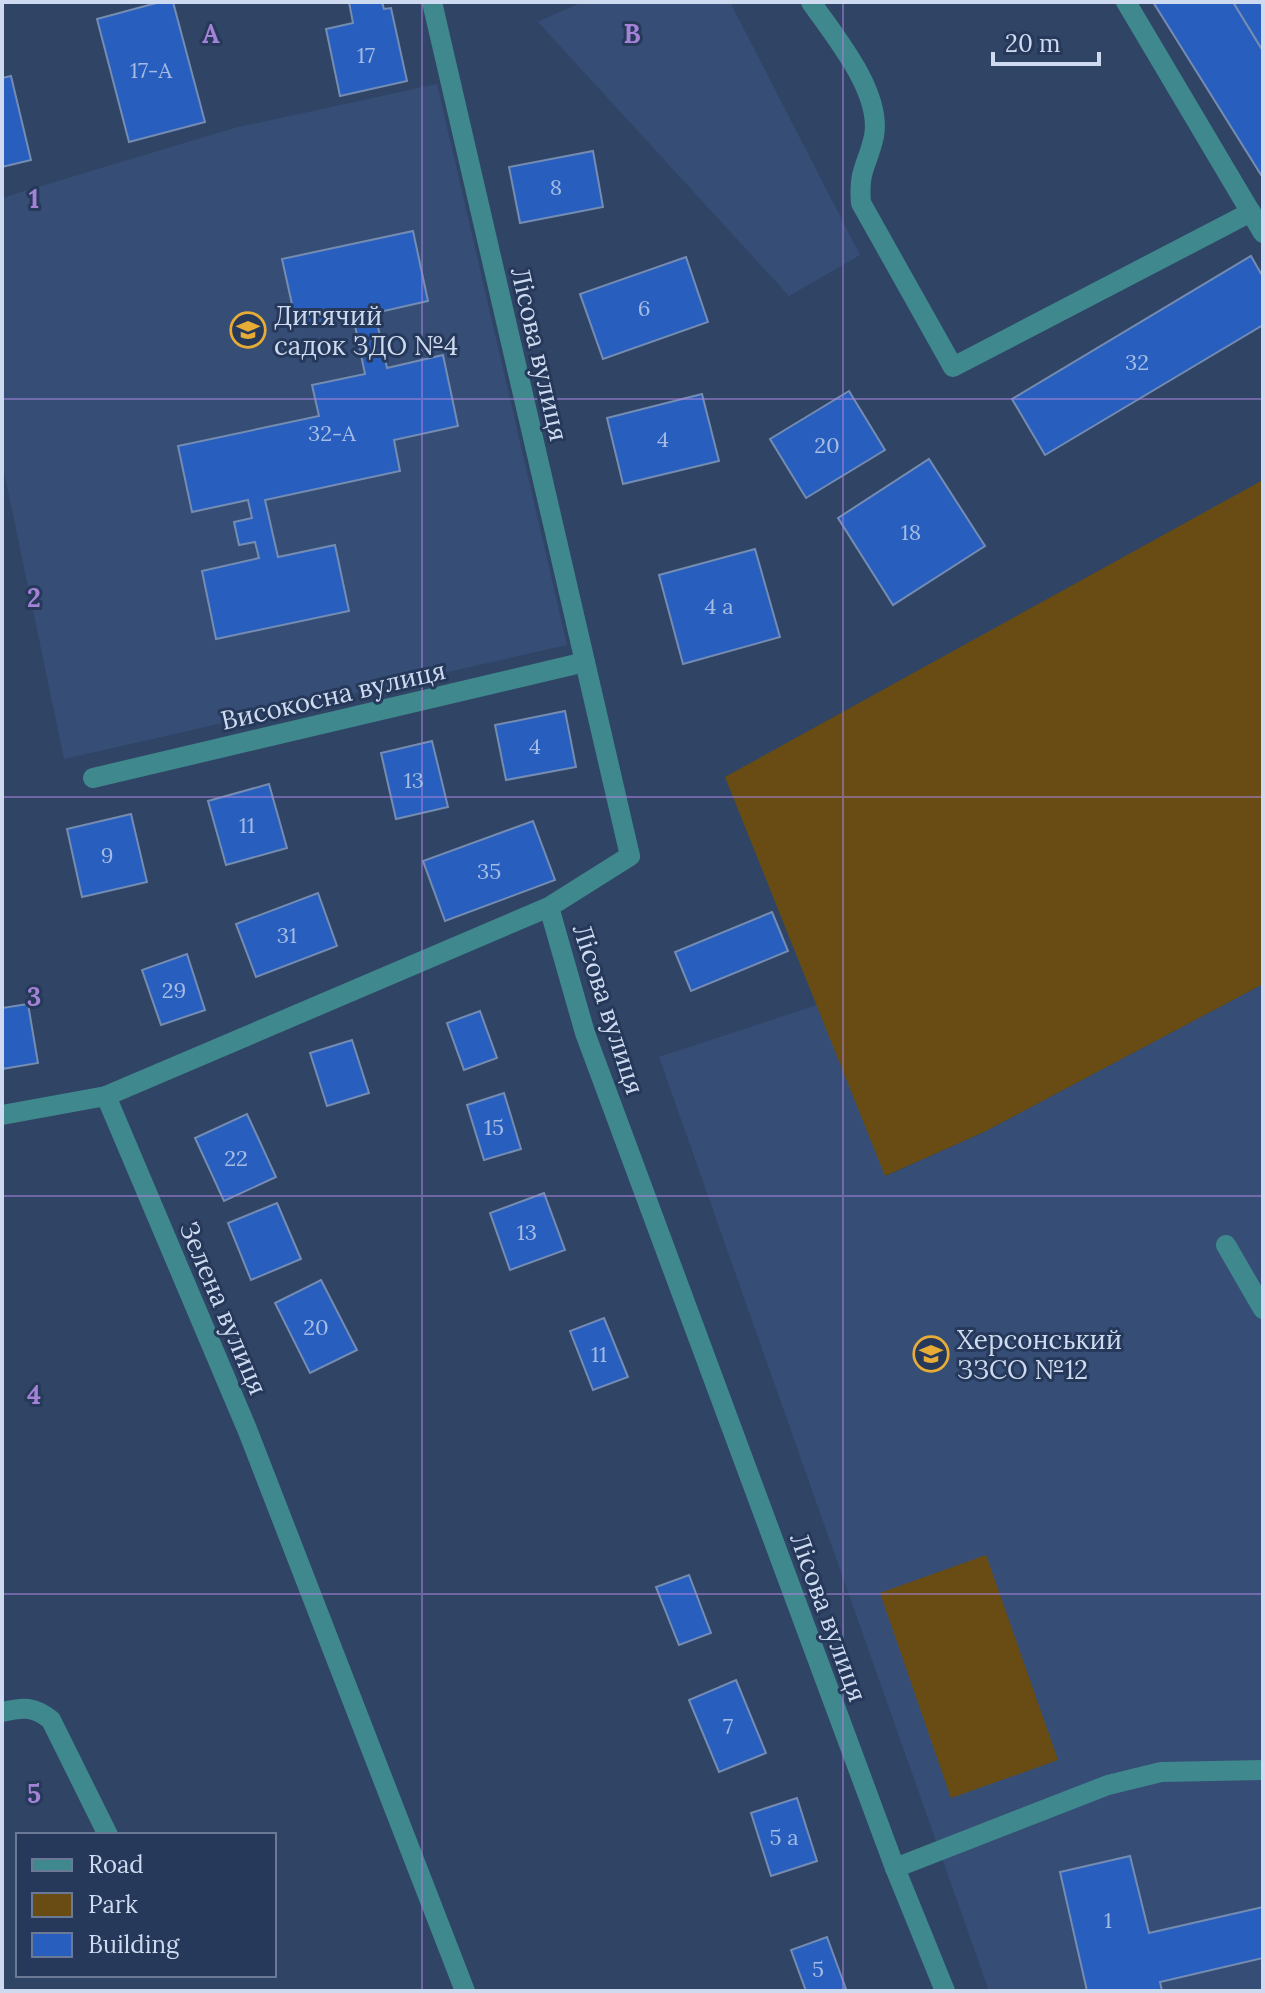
<svg xmlns="http://www.w3.org/2000/svg" width="1265" height="1993" font-family="Lora,serif">
  <style>
    .built { fill: #364e76 }
    .green { fill: #694c13 }
    .building { fill: #285fbf; stroke: #758cb2; stroke-width: 2 }
    .lines { fill: none; stroke-linecap: round; stroke-linejoin: round }
    .minor { stroke: #3f888d; stroke-width: 20 }
    .grid { fill: none; stroke: #a483d7; stroke-width: 2; stroke-opacity: 0.55 }
    .labels { text-anchor: middle; dominant-baseline: central; stroke-width: 6; stroke-linejoin: round; paint-order: stroke }
    .number-label { font-size: 22px; fill: #a4bbe3 }
    .poi-label { font-size: 26px; fill: #cedaef; stroke: #26395a; text-anchor: start }
    .street-label { font-size: 26px; fill: #cedaef; stroke: #26395a }
    .grid-label { font-size: 26px; text-anchor: middle; font-weight: bold; fill: #a483d7; stroke: #26395a; stroke-width: 6; stroke-linejoin: round; paint-order: stroke }
  </style>
  <rect width="100%" height="100%" fill="#304465"/>
  <!-- built -->
  <g class="built">
    <polygon points="582,2 730,2 860,255 789,296 538,22"/>
    <polygon points="437,84 567,645 64,759 2,462 2,198 234,128"/>
    <polygon points="1263,984 1263,1991 989,1991 659,1057 817,1005 886,1176 984,1132"/>
  </g>
  <!-- green -->
  <g class="green">
    <polygon points="1263,480 1263,984 984,1132 885,1176 725,777"/>
    <polygon points="986,1555 1058,1760 951,1798 880,1593"/>
  </g>
  <!-- building -->
  <g class="building">
    <polygon points="160,2 173,2 205,122 129,142 97,19"/>
    <polygon points="349,2 382,2 384,9 391,8 407,81 340,96 326,29 353,23"/>
    <polygon points="1153,2 1233,2 1263,51 1263,178"/>
    <polygon points="1233,2 1260,2 1263,7 1263,51"/>
    <polygon points="11,76 31,160 2,167 2,78"/>
    <polygon points="593,151 603,207 520,223 509,167"/>
    <polygon points="413,231 428,301 375,313 387,368 443,355 458,426 394,440 400,471 265,500 278,557 335,545 349,611 216,639 202,571 259,558 255,542 239,545 234,522 252,518 248,500 192,512 178,446 319,416 312,385 365,374 353,316 297,327 282,259"/>
    <polygon points="1251,256 1263,277 1263,325 1045,455 1012,399"/>
    <polygon points="686,257 708,322 603,359 580,294"/>
    <polygon points="849,391 885,450 806,498 770,439"/>
    <polygon points="702,394 719,461 623,484 607,418"/>
    <polygon points="929,459 985,546 893,605 838,518"/>
    <polygon points="755,549 780,637 683,664 659,575"/>
    <polygon points="565,711 576,767 506,780 495,725"/>
    <polygon points="432,741 448,807 396,819 381,753"/>
    <polygon points="269,784 287,848 226,865 208,801"/>
    <polygon points="131,814 147,882 82,897 67,829"/>
    <polygon points="533,821 555,880 445,921 423,861"/>
    <polygon points="318,893 337,946 256,977 236,924"/>
    <polygon points="772,912 788,951 691,991 675,952"/>
    <polygon points="187,954 205,1010 161,1025 142,970"/>
    <polygon points="28,1004 38,1063 2,1069 2,1008"/>
    <polygon points="480,1011 497,1058 464,1070 447,1023"/>
    <polygon points="352,1040 369,1093 327,1106 310,1053"/>
    <polygon points="504,1093 521,1149 484,1160 467,1105"/>
    <polygon points="247,1114 276,1177 224,1201 195,1138"/>
    <polygon points="544,1193 565,1250 510,1270 490,1213"/>
    <polygon points="277,1203 301,1259 251,1280 228,1223"/>
    <polygon points="321,1280 357,1350 310,1373 275,1303"/>
    <polygon points="604,1318 628,1377 593,1390 570,1331"/>
    <polygon points="689,1575 711,1633 679,1645 656,1587"/>
    <polygon points="736,1680 766,1753 719,1772 689,1700"/>
    <polygon points="797,1798 817,1861 771,1876 751,1813"/>
    <polygon points="1130,1856 1149,1933 1263,1907 1263,1958 1160,1982 1162,1991 1087,1991 1060,1872"/>
    <polygon points="827,1937 846,1989 839,1991 806,1991 791,1950"/>
  </g>
  <g class="lines">
    <!-- minor -->
    <g class="minor">
      <polyline points="432,2 630,856 549,907 106,1096 247,1429 465,1991"/>
      <path d="M811 2C835 37 882 92 874 136 868 165 858 169 861 203L953 367 1251 212"/>
      <polyline points="1126,2 1263,233"/>
      <polyline points="93,778 585,662"/>
      <polyline points="549,907 585,1033 895,1868 945,1991"/>
      <polyline points="2,1115 106,1096"/>
      <polyline points="1226,1245 1263,1309"/>
      <path d="M2 1712C23 1707 34 1706 51 1720L108 1835"/>
      <polyline points="895,1868 1108,1785 1161,1772 1263,1770"/>
    </g>
  </g>
  <!-- grid -->
  <path class="grid" d="M422 2V1991M843 2V1991M2 399H1263M2 797H1263M2 1196H1263M2 1594H1263"/>
  <!-- icons -->
  <defs>
    <symbol id="school-ring" viewBox="-11 -11 22 22"><circle r="9.5" fill="#26395a" stroke="#e6ac36" stroke-width="1.5"/><path d="M0-5L7-2L0 1L-7-2ZM-4 1L0 2.5L4 1V4Q0 6-4 4Z" fill="#e6ac36"/></symbol>
  </defs>
  <g fill-rule="evenodd">
    <use href="#school-ring" x="228" y="310" width="40" height="40"/>
    <use href="#school-ring" x="911" y="1334" width="40" height="40"/>
  </g>
  <g class="labels">
    <!-- number labels -->
    <g class="number-label">
      <text x="366" y="55">17</text>
      <text x="151" y="70">17-А</text>
      <text x="556" y="187">8</text>
      <text x="644" y="308">6</text>
      <text x="1137" y="362">32</text>
      <text x="332" y="433">32-А</text>
      <text x="663" y="439">4</text>
      <text x="827" y="445">20</text>
      <text x="911" y="532">18</text>
      <text x="719" y="606">4 а</text>
      <text x="535" y="746">4</text>
      <text x="414" y="780">13</text>
      <text x="247" y="825">11</text>
      <text x="107" y="855">9</text>
      <text x="489" y="871">35</text>
      <text x="287" y="935">31</text>
      <text x="174" y="990">29</text>
      <text x="494" y="1127">15</text>
      <text x="236" y="1158">22</text>
      <text x="527" y="1232">13</text>
      <text x="316" y="1327">20</text>
      <text x="599" y="1354">11</text>
      <text x="728" y="1726">7</text>
      <text x="784" y="1837">5 а</text>
      <text x="1108" y="1920">1</text>
      <text x="818" y="1969">5</text>
    </g>
    <!-- poi labels -->
    <g class="poi-label">
      <text x="274" y="315">Дитячий<tspan x="274" dy="30">садок ЗДО №4</tspan></text>
      <text x="957" y="1339">Херсонський<tspan x="957" dy="30">ЗЗСО №12</tspan></text>
    </g>
    <!-- street labels -->
    <g class="street-label">
      <text transform="translate(540 354) rotate(77)">Лісова вулиця</text>
      <text transform="translate(333 695) rotate(-13)">Високосна вулиця</text>
      <text transform="translate(609 1009) rotate(72)">Лісова вулиця</text>
      <text transform="translate(224 1308) rotate(67)">Зелена вулиця</text>
      <text transform="translate(829 1617) rotate(70)">Лісова вулиця</text>
    </g>
  </g>
  <g class="grid-label">
    <text x="211" y="43">A</text>
    <text x="632" y="43">B</text>
    <text x="34" y="208">1</text>
    <text x="34" y="607">2</text>
    <text x="34" y="1006">3</text>
    <text x="34" y="1404">4</text>
    <text x="34" y="1803">5</text>
  </g>
  <!-- border -->
  <rect width="1265" height="1993" fill="none" stroke="#cedaef" stroke-width="8"/>
  <!-- legend -->
  <rect x="16" y="1833" width="260" height="144" fill="#26395a" stroke="#697996" stroke-width="2"/>
  <rect x="32" y="1859" width="40" height="12" fill="#3f888d" stroke="#697996" stroke-width="2"/>
  <text x="88" y="1873" font-size="24" fill="#cedaef">Road</text>
  <rect x="32" y="1893" width="40" height="24" fill="#694c13" stroke="#697996" stroke-width="2"/>
  <text x="88" y="1913" font-size="24" fill="#cedaef">Park</text>
  <rect x="32" y="1933" width="40" height="24" fill="#285fbf" stroke="#697996" stroke-width="2"/>
  <text x="88" y="1953" font-size="24" fill="#cedaef">Building</text>
  <!-- scale -->
  <path d="M993 52v12h106v-12" fill="none" stroke="#cedaef" stroke-width="4"/>
  <text x="1005" y="52" font-size="24" fill="#cedaef" stroke="#26395a" stroke-width="6" paint-order="stroke">20 m</text>
</svg>
